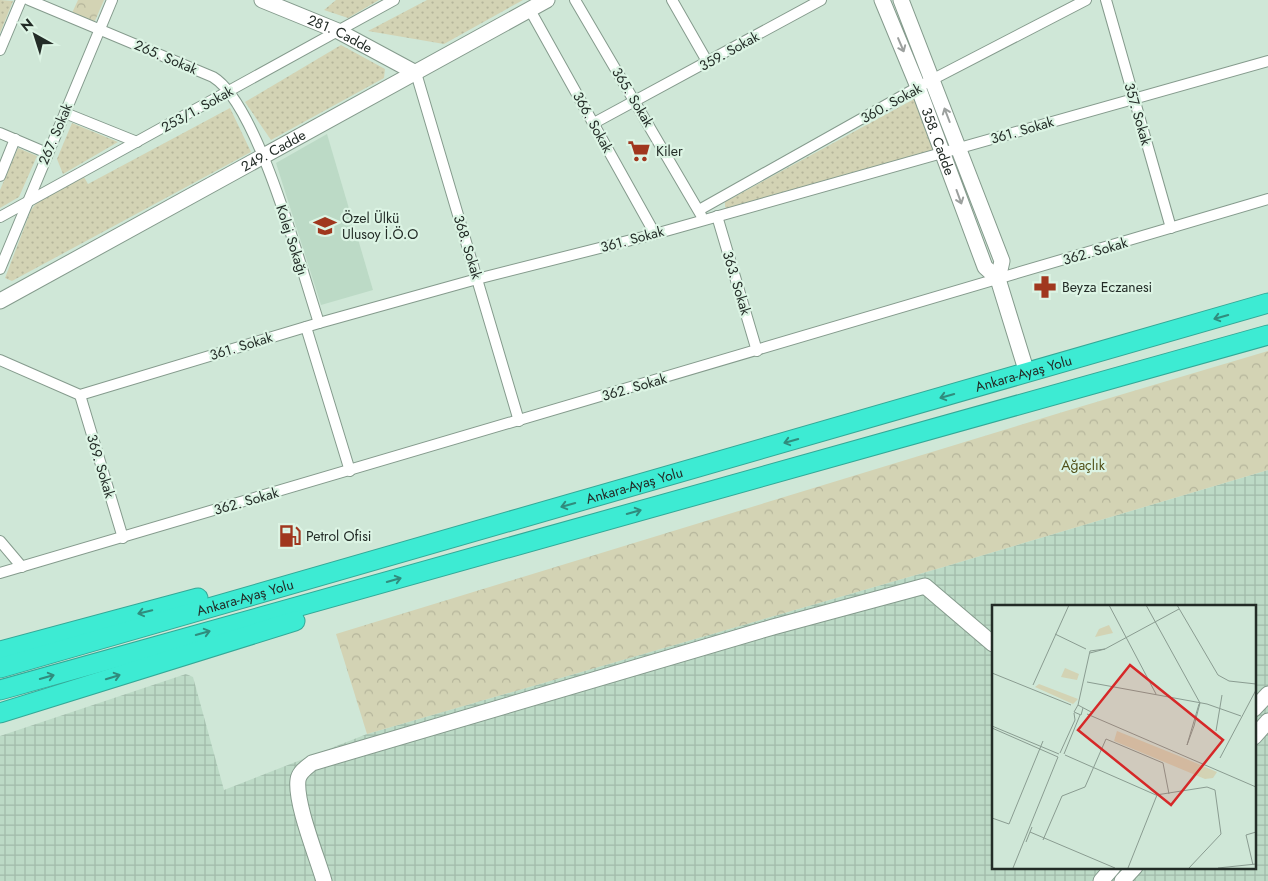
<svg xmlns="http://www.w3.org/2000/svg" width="1268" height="881" font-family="Jost,sans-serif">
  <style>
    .built { fill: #bcdac6 }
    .industrial { fill: url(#industrial-grid); fill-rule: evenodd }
    .forest { fill: url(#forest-crowns) }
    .park { fill: url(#park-dots) }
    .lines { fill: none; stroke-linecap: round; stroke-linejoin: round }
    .street-casing { stroke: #859b8d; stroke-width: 12 }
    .secondary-casing { stroke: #859b8d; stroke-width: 17 }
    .highway-casing { stroke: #34a897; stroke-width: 21 }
    .street { stroke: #fff; stroke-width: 10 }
    .secondary { stroke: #fff; stroke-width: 15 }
    .highway { stroke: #3debd3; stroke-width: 19 }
    .oneway { stroke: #9ca09e }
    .oneway2 { stroke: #308c7d }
    .labels { text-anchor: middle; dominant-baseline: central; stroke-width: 4.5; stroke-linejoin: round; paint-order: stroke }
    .street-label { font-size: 14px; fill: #232c27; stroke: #dcf4e4 }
    .poi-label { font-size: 14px; fill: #232c27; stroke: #dcf4e4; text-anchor: start }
    .park-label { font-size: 14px; fill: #515018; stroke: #dcf4e4 }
    .inset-road { fill: none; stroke: #8a9c91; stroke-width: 1 }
    .view { fill: #d62828; fill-opacity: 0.15; stroke: #d62828; stroke-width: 2.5 }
    .inset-edge { fill: none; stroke: #232c27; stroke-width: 2.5 }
  </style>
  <defs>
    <pattern id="industrial-grid" width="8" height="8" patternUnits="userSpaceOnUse" patternTransform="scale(1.25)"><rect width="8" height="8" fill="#bcdac6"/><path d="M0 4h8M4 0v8" fill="none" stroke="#a1bbaa"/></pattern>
    <pattern id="forest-crowns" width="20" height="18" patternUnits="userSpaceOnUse" patternTransform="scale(1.25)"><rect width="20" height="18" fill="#d3d3b4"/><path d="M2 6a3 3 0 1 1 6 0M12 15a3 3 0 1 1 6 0" fill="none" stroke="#b5b59b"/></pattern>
    <pattern id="park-dots" width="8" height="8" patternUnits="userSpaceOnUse" patternTransform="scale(1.25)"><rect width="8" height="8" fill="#d3d3b4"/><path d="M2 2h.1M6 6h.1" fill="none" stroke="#b5b59b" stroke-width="1.8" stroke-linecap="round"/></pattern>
  </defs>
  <rect width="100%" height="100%" fill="#cfe7d7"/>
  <!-- built -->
  <polygon class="built" points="327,134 373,290 321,305 276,163"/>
  <!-- industrial -->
  <path class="industrial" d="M1268 470V881H0V736L186 674 193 677 224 790 367 734 940 568ZM993 606H1254V867H993Z"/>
  <!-- forest -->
  <g class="forest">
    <polygon points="78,0 104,0 94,23 72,13"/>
    <polygon points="1268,351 1268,470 940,568 367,734 336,634 1066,411"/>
  </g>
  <!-- park -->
  <g class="park">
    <polygon points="0,0 13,1 0,33"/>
    <polygon points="336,0 379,0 348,18 324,10"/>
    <polygon points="427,0 523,0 444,44 368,31"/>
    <polygon points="341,45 385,69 384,78 271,140 245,102"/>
    <polygon points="916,98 937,149 730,210 725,207 725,202"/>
    <polygon points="230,108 251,152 12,281 5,278 31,210 38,201 84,177 88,184"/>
    <polygon points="72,123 118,142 63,174 57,159"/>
    <polygon points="18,148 37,156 19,197 0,208 0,190"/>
  </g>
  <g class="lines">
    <defs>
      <g id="street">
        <path d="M29 0 213 77C258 104 301 269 319 323"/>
        <polyline points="575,0 701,215"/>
        <polyline points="672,0 708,63"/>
        <polyline points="1106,0 1171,228"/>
        <polyline points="530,10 655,234"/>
        <polyline points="0,50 21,0"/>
        <polyline points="416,73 519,421"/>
        <polyline points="65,113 137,142"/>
        <polyline points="594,123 821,0"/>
        <polyline points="0,133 47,153"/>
        <polyline points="0,176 15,139"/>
        <polyline points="699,210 918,87 1086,0"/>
        <polyline points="717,216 757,351"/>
        <polyline points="0,217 394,0"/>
        <polyline points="0,269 112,0"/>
        <polyline points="306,327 350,471"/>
        <polyline points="0,360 80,395 319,323 477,279 655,234 1268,61"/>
        <polyline points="80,395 123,538"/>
        <polyline points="0,541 22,567"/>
        <polyline points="0,573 1268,199"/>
      </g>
      <g id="secondary">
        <path id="s1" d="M262 0 338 31 416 73"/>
        <path id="s2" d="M882 0 918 87 985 267 998 279 1002 261 901 0"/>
        <polyline points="998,279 1027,373"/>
        <path id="s3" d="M0 301 547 0"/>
        <polyline points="1254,709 1268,694"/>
        <polyline points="1254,737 1268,721"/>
        <path d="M324 881C317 857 295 803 298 780 299 772 306 768 312 763L773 627 925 586 993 644"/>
        <polyline points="1101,881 1113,867"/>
        <polyline points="1122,881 1135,867"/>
      </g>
      <g id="highway">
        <polyline points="0,651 198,598"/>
        <path id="s4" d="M0 668 1268 303"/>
        <polyline points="0,690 1268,335"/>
        <polyline points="0,713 295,621"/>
      </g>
    </defs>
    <!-- street casing -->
    <use href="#street" class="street-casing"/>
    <!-- secondary casing -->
    <use href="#secondary" class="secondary-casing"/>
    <!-- highway casing -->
    <use href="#highway" class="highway-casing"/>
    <!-- street -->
    <use href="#street" class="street"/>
    <!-- secondary -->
    <use href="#secondary" class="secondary"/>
    <!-- highway -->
    <use href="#highway" class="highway"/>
  </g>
  <!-- one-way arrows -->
  <defs><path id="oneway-shaft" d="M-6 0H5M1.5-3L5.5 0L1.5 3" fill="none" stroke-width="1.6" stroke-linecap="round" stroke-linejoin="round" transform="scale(1.25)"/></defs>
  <g class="oneway">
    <use href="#oneway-shaft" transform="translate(901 45) rotate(67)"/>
    <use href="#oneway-shaft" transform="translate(947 115) rotate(-111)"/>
    <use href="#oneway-shaft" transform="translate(959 197) rotate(70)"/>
  </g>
  <g class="oneway2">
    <use href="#oneway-shaft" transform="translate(1221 317) rotate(164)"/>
    <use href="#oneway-shaft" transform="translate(947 396) rotate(164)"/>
    <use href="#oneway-shaft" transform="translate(791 441) rotate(164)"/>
    <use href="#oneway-shaft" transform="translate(568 505) rotate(164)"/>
    <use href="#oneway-shaft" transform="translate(634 512) rotate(-16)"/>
    <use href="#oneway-shaft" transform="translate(394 580) rotate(-16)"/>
    <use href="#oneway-shaft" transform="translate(145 612) rotate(166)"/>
    <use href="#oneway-shaft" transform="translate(203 633) rotate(-16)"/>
    <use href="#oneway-shaft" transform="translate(47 677) rotate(-16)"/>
    <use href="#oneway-shaft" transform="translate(113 677) rotate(-17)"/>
  </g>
  <!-- icons -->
  <defs>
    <symbol id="supermarket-bare" viewBox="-9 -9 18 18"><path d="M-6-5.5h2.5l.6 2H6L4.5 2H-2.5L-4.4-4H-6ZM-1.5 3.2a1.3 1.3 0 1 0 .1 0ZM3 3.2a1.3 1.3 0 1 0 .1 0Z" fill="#a0371e" stroke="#dcf4e4" stroke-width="2.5" paint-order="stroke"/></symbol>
    <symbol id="school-bare" viewBox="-9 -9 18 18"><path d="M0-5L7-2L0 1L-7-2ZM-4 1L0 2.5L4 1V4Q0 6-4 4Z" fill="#a0371e" stroke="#dcf4e4" stroke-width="2.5" paint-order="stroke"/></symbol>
    <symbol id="pharmacy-bare" viewBox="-9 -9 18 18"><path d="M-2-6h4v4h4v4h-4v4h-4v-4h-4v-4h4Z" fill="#a0371e" stroke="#dcf4e4" stroke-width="2.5" paint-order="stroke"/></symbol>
    <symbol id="fuel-bare" viewBox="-9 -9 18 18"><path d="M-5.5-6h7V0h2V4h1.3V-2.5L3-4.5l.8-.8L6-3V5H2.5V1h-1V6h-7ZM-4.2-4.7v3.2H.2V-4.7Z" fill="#a0371e" stroke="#dcf4e4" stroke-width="2.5" paint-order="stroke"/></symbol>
  </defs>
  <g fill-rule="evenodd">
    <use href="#supermarket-bare" x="623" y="135" width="32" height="32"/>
    <use href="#school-bare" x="309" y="210" width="32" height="32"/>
    <use href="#pharmacy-bare" x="1029" y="271" width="32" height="32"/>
    <use href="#fuel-bare" x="274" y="520" width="32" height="32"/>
  </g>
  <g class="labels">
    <!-- street labels -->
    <g class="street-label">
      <text stroke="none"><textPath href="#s1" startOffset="85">281. Cadde</textPath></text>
      <text transform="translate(729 51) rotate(-29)">359. Sokak</text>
      <text transform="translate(166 57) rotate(23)">265. Sokak</text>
      <text transform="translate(633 97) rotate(59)">365. Sokak</text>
      <text transform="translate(891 103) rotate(-29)">360. Sokak</text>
      <text transform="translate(197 109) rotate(-29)">253/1. Sokak</text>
      <text transform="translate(1138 114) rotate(74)">357. Sokak</text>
      <text transform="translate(593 122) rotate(61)">366. Sokak</text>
      <text transform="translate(1022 130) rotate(-16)">361. Sokak</text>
      <text transform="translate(55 134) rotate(-67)">267. Sokak</text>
      <text stroke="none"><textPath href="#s2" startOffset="152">358. Cadde</textPath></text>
      <text stroke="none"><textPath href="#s3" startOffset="312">249. Cadde</textPath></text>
      <text transform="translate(632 239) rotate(-15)">361. Sokak</text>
      <text transform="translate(292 240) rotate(72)">Kolej Sokağı</text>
      <text transform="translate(468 247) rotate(73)">368. Sokak</text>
      <text transform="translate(1095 251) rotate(-16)">362. Sokak</text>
      <text transform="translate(737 283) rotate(73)">363. Sokak</text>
      <text transform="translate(241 346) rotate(-17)">361. Sokak</text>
      <text stroke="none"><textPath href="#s4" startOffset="1065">Ankara-Ayaş Yolu</textPath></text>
      <text transform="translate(634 387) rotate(-16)">362. Sokak</text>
      <text transform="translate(101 466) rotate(73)">369. Sokak</text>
      <text stroke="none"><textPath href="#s4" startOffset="660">Ankara-Ayaş Yolu</textPath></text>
      <text transform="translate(246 501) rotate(-16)">362. Sokak</text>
      <text stroke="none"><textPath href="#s4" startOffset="255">Ankara-Ayaş Yolu</textPath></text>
    </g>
    <!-- poi labels -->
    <g class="poi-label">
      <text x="656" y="151">Kiler</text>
      <text x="342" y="218">Özel Ülkü<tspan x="342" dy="16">Ulusoy İ.Ö.O</tspan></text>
      <text x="1062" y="287">Beyza Eczanesi</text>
      <text x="306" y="536">Petrol Ofisi</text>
    </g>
    <!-- park labels -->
    <g class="park-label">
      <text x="1083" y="465">Ağaçlık</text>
    </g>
  </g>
  <!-- overview -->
  <g transform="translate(992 605)">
    <rect width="264" height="264" fill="#cfe7d7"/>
    <path d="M125 126 192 153 225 167 221 173 213 174 122 136Z" fill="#d3d3b4"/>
    <path d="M117 20 121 28 103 32 107 24ZM73 63 87 69 85 75 69 72ZM47 79 86 94 81 99 43 82Z" fill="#d3d3b4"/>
    <path class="inset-road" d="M117 0 164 89M154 0 208 98M185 0 226 70 237 76 264 79V83M63 29 94 44M113 44 187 4M0 68 79 100M95 77 215 99 249 111M41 80 77 0M208 98 202 121 195 140 207 99ZM86 100 98 46 113 44 98 48M91 103 89 110 82 107 86 100 101 108M95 109 264 182M0 121 67 149M0 123 66 152M224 126 230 90M68 148 83 115 82 108M72 149 88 110M73 150 164 190 215 182 223 185 229 229 197 263M228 153 264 85M0 213 17 219 51 136M38 227 123 263M51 235 70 191 93 182 114 134 171 158 177 189M34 237 40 222M261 260 254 230 264 227M21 263 66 152M136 263 165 190M226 263 264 259"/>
    <path class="view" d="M138 60 231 135 179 200 86 125Z"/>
    <rect width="264" height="264" class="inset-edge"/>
  </g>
  <!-- north arrow -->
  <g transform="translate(35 35) rotate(321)" stroke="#dcf4e4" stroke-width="4" paint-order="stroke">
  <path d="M0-4L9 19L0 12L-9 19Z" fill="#232c27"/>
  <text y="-8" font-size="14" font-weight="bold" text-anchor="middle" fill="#232c27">N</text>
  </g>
</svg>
